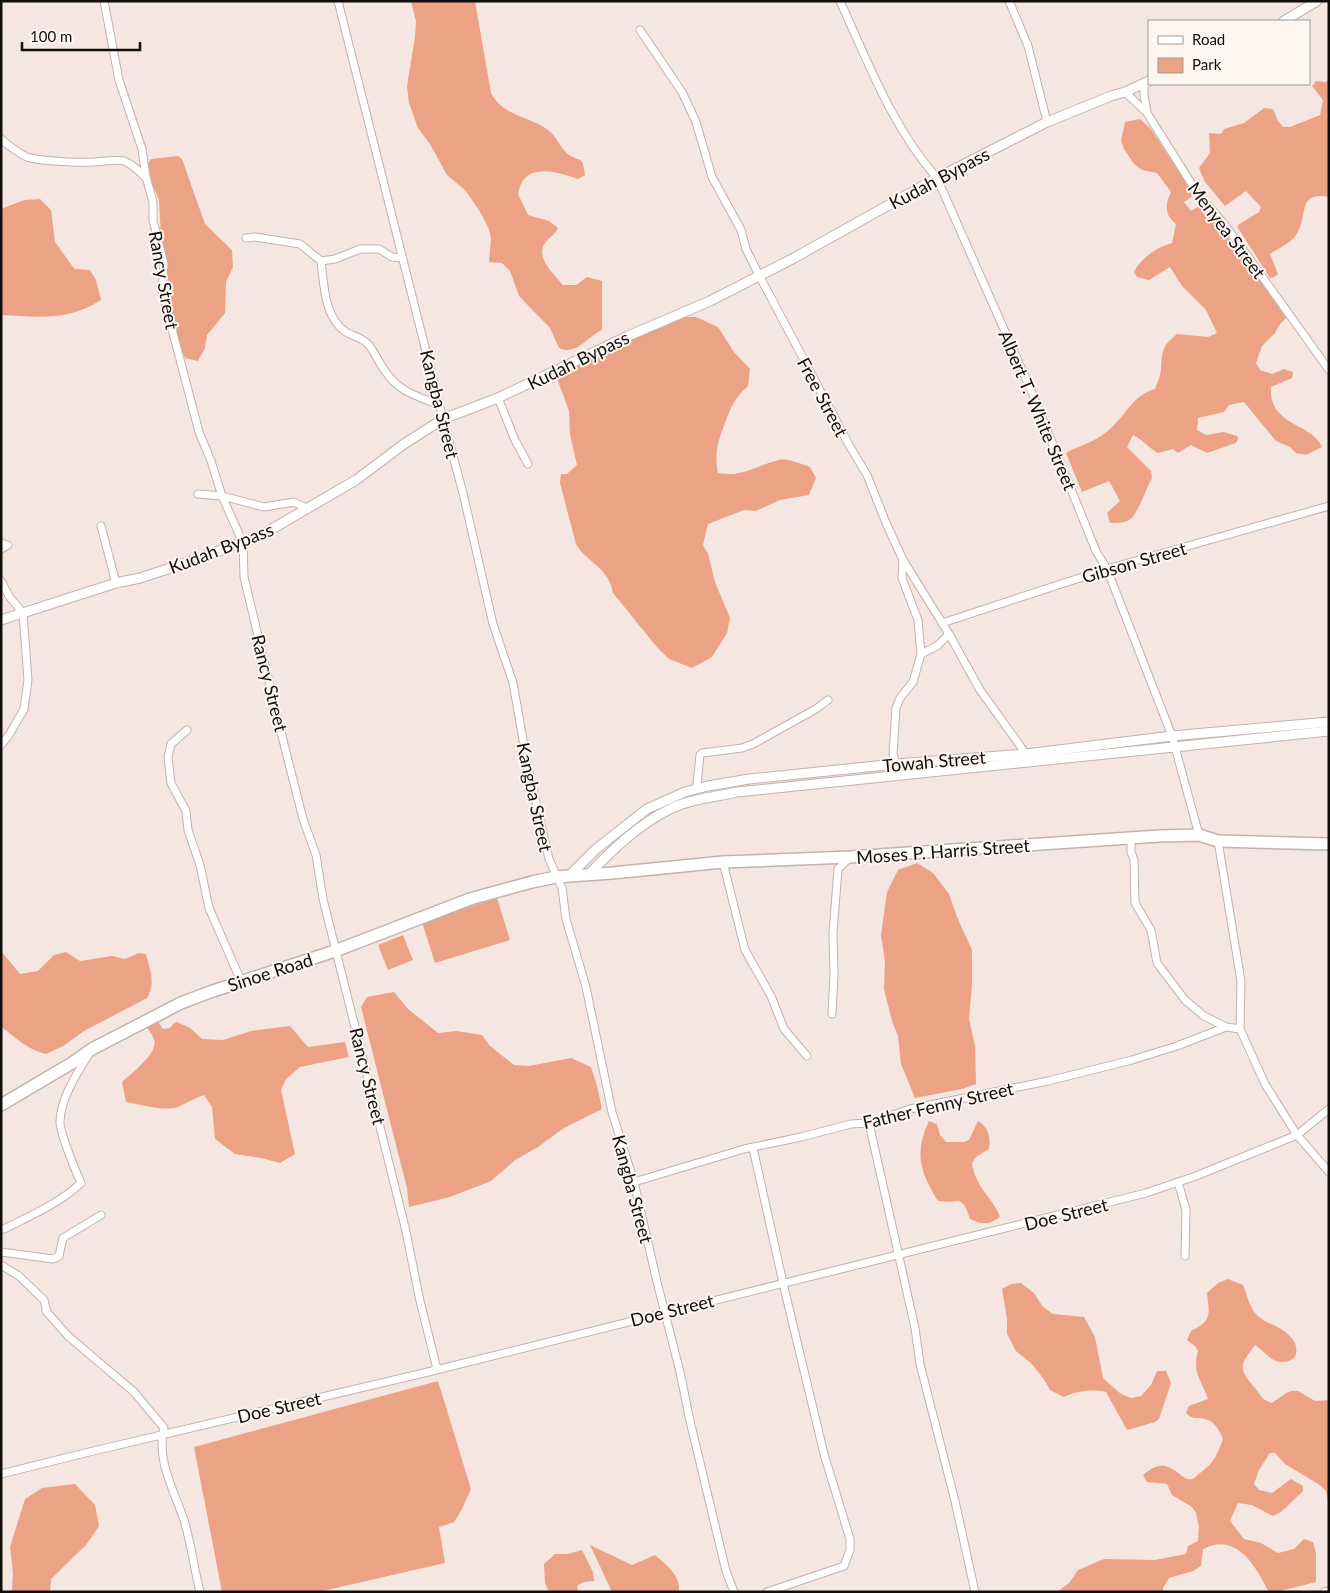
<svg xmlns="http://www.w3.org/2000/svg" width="1330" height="1593" font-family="Lato,sans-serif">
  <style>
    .green { fill: #eca284 }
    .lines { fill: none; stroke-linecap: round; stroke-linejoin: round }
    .minor-casing { stroke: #c1b2ad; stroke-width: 9 }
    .tertiary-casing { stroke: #c1b2ad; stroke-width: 11 }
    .trunk-casing { stroke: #c1b2ad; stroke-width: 14 }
    .minor { stroke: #fff; stroke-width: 7 }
    .tertiary { stroke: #fff; stroke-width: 9 }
    .trunk { stroke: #fff; stroke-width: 11 }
    .labels { text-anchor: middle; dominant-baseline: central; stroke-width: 4; stroke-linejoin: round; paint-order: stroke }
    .street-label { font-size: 18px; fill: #120e0c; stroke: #fef5f1 }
  </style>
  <rect width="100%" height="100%" fill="#f5e6e1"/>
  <!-- green -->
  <g class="green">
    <path d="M411 1H475L491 93C504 117 529 116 548 130 557 137 560 148 568 154 581 164 582 153 585 175L578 179C562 174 534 163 522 182 520 185 519 191 518 194L528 215 549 221 558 228C554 236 549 237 545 243 535 258 554 274 563 285H576L587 277 602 281V330C587 337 576 356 559 348L550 328 519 296 510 271 502 263 489 262 491 239 489 229 479 210 465 190 447 175 430 144 418 128 409 103 407 86 415 37 416 21Z"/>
    <path d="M1329 79V197C1296 191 1309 217 1296 235 1291 243 1277 249 1270 254L1278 274 1274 277 1270 278 1238 228V225L1259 212 1261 207 1246 191 1225 206 1205 182 1199 168 1210 153 1209 133 1221 134 1224 129 1244 123 1264 108 1273 109 1278 121 1283 127H1290L1320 115 1323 100 1312 86 1316 81 1326 82Z"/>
    <path d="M1140 119 1151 129 1194 195 1184 202 1191 211 1201 205C1233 240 1259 279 1286 318L1280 324 1275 333 1262 346 1256 363 1260 370 1272 374 1284 369 1293 372 1292 378 1271 387C1268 426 1313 423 1322 447L1306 455 1296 453 1290 447 1276 441 1244 402 1229 405 1224 412 1198 418 1197 430 1206 435 1224 432 1237 436 1238 439 1236 443 1207 453 1191 445 1178 453 1173 449 1158 453C1149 448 1143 440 1133 435L1127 447 1151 471 1152 478C1146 488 1138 515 1129 520 1125 523 1115 523 1110 523L1107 513 1120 501 1109 481 1082 492 1066 453 1069 451C1083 445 1098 440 1110 429 1126 415 1133 395 1155 389 1157 383 1161 376 1161 369 1162 351 1162 346 1177 334L1208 337 1217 333 1206 310 1182 286 1170 267 1149 280 1137 277 1134 272C1141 258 1157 247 1172 243L1176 224C1164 215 1165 204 1171 192L1157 173 1142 170 1134 164 1124 149 1121 141 1125 122Z"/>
    <polygon points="178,156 182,159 205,224 232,250 233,267 226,282 225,313 207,335 205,348 198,361 185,358 179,345 171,311 167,269 161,237 159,200 152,183 148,163 151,159"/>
    <path d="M40 199 51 210 55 242 73 267 75 269 90 270 96 280 101 300C69 321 38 317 1 315V209L24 200Z"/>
    <path d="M680 317H696L718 327 734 352 750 369 748 386C735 398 731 406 725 423 718 442 714 452 718 473 742 478 757 465 779 460 788 458 801 464 810 467L816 478 809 495 780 500 756 511 744 510 708 524 703 545 708 554 715 582 730 618 727 633 712 657 692 668 669 659 656 646 613 593C609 567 587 563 576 544L560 483 561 474H567L577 465 570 435 569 411 555 373Z"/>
    <polygon points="917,863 933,873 949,894 957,917 972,950 972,984 969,1019 975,1046 976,1084 962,1089 915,1098 901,1064 898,1036 892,1021 884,989 885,961 881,935 887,892 898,870"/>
    <polygon points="497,898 510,940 435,963 422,922"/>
    <polygon points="403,935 413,960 388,970 378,945"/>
    <path d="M1 951 20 974 38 971 54 955 66 952 80 961 112 956 125 959 139 953 146 954C150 969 156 984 147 998L84 1031 63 1046 46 1054C27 1050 16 1037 1 1027Z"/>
    <polygon points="394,992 408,1009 438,1033 456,1031 482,1035 490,1046 514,1065 529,1066 571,1058 591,1067 597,1086 602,1109 564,1128 538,1147 515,1160 491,1181 450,1197 409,1207 407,1188 361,1007 367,997"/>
    <path d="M155 1017 163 1029 170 1028 174 1023 177 1022 190 1028 202 1039 223 1040 251 1031 290 1026 308 1047 345 1042 349 1057 300 1067 286 1079 281 1090 295 1154 280 1163 261 1158 235 1154 215 1139 212 1107 204 1095C195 1098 187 1103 178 1107 166 1112 139 1104 126 1102L122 1082C132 1073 159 1053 154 1039 152 1033 146 1027 143 1022Z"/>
    <path d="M929 1121 937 1124 940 1135 946 1142H964L969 1140 978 1121C988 1127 991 1137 989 1149L976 1157 972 1163C976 1189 992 1196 1000 1217 989 1225 982 1225 970 1219 961 1191 958 1205 938 1201 920 1172 914 1153 929 1121Z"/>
    <path d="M1228 1279 1243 1285C1247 1294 1250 1310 1258 1316 1269 1326 1282 1325 1293 1340 1296 1344 1297 1349 1296 1354 1293 1363 1279 1364 1272 1359 1266 1355 1261 1349 1255 1345 1239 1366 1238 1368 1255 1388 1260 1395 1263 1401 1272 1403L1286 1393 1291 1391H1298L1315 1401 1329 1400V1505L1326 1491 1320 1485 1285 1464 1275 1453H1270L1259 1470 1254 1484 1259 1490 1272 1493 1291 1479 1303 1486V1491L1281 1512 1273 1516 1252 1505 1238 1503 1230 1521 1244 1539 1261 1543 1278 1553 1294 1549 1304 1539 1313 1542 1316 1553V1582L1276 1592H1269C1256 1567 1237 1531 1203 1549L1201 1566 1193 1571 1169 1578 1163 1588V1592H1057L1069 1583 1078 1570 1104 1559 1155 1560 1186 1554 1188 1546 1198 1541 1199 1527 1196 1513 1192 1507 1172 1495 1167 1484 1147 1482 1143 1475C1156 1465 1162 1462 1177 1472 1180 1474 1184 1478 1187 1479 1193 1481 1196 1476 1200 1473 1214 1463 1217 1455 1223 1439 1220 1432 1216 1423 1208 1420 1200 1416 1193 1421 1186 1413L1189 1406 1208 1399C1201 1379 1192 1373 1198 1351L1195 1346 1187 1340 1191 1331C1213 1321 1209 1313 1207 1293L1218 1283Z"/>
    <path d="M1021 1283 1034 1293 1043 1307 1053 1314 1084 1317 1095 1337 1103 1378 1121 1394 1131 1398 1141 1396 1151 1385 1157 1371H1166L1171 1383 1159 1419 1155 1422 1127 1430 1106 1392C1092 1389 1076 1391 1064 1397L1050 1390 1045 1381 1032 1364 1016 1351 1007 1334V1318L1002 1289 1011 1284Z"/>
    <polygon points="438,1381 471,1489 462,1509 454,1522 439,1527 445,1563 318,1592 222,1592 194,1447"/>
    <polygon points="75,1484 95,1505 99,1526 86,1545 51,1579 50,1592 12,1592 13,1573 10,1547 25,1499 42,1488"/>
    <path d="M590 1545 632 1565 655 1555C666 1565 681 1575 679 1592H612Z"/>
    <polygon points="582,1550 593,1572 594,1581 584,1582 577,1586 578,1592 549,1592 545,1583 544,1564 555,1554 568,1554"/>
  </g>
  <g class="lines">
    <defs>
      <g id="minor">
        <polyline points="104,1 119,80 142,149 146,177 153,202 153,220 164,264 162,291 199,432 211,461 222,496 243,543 244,577 284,744 303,819 316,855 323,899 405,1227 420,1301 437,1369"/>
        <polyline points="338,1 443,419 463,493 493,624 513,683 528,768 549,859 562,888 566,919 586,987 612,1112 634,1182 657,1282 680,1372 690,1421 726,1571 734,1592"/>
        <path d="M840 1C868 62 892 127 937 178L1030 388 1096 551 1107 569 1172 736 1199 835"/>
        <polyline points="1009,1 1028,46 1047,122"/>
        <polyline points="640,30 682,92 696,122 712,177 741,230 746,249 759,275 849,445 867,475 886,523 903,560 949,634 980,690 1026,754"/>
        <polyline points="1125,92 1147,113 1198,194 1226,226 1329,370"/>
        <polyline points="1147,112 1144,95 1144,84 1148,83"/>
        <path d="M1 139C9 146 18 153 27 157 37 161 81 163 93 162 100 162 119 159 124 161 132 164 139 171 145 177"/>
        <polyline points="246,238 255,237 300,244 321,261 335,259 360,249 379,249 392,257 402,258"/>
        <path d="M321 261C324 284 324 318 346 332 354 337 362 337 369 345 375 353 379 363 385 371 399 392 417 396 439 405"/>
        <polyline points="498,398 515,440 528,464"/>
        <polyline points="198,494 222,496 264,507 294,502 308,509"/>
        <polyline points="101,526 116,583"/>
        <polyline points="1,543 8,545 1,549"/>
        <polyline points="1,581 9,596 23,613 28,680 24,709 9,735 1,745"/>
        <polyline points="942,623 1107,569 1329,506"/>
        <polyline points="921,654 937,646 949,634"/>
        <polyline points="187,730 171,744 168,757 171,783 186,811 188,830 200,865 209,908 241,981"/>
        <polyline points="896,764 893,754 896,708 900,698 913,682 921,654 918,620 902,578 903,560"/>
        <polyline points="697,784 700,755 702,753 742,748 753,744 816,709 828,700"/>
        <polyline points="1131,838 1131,852 1134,860 1135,903 1151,930 1157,963 1185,1000 1204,1016 1226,1027"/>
        <polyline points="1218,841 1241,981 1240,1029 1265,1084 1297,1135 1329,1172"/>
        <polyline points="723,862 745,950 771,996 784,1029 807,1056"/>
        <polyline points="832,1014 834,975 833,933 838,869 850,857"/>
        <polyline points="869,1123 915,1328 920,1364 955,1501 975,1592"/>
        <polyline points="753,1148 783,1283 824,1454 850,1539 850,1550 844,1566 767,1592"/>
        <polyline points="634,1182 744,1149 801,1137 851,1124 869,1123 910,1109 1048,1081 1132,1060 1177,1046 1226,1027 1240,1029"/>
        <polyline points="1178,1182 1186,1210 1185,1256"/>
        <path d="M1 1229H4C30 1216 60 1203 81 1183 76 1172 59 1131 60 1121 61 1098 77 1073 89 1054"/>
        <polyline points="1,1252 53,1259 59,1256 63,1238 101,1215"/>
        <polyline points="1,1265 19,1276 44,1300 47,1312"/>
        <path d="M46 1311 68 1336 134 1392 164 1428C156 1460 174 1490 184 1520 191 1543 194 1568 200 1592"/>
        <polyline points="1,1474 85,1453 428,1372 1146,1193 1196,1176 1297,1135 1329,1109"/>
        <polyline points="1324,1592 1329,1591"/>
      </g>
      <g id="tertiary">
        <polyline points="1284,21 1317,1"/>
        <polyline points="1,620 116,583 140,578 186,563 260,536 356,480 404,444 443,419 498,398 628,336 710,301 794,258 937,178 1047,122 1111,96 1125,92 1149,81"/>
        <path d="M588 875C612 850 639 824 670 809 690 799 715 797 737 792L1329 731"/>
        <polyline points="569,876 596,849 647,809 685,792 708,786 749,779 896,764 1026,754 1172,736 1329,722"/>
      </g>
      <polyline id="trunk" points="1,1105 72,1063 92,1049 181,1003 210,992 335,951 470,899 532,882 556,877 612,873 723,862 850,857 1159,836 1199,835 1218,841 1329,844"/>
    </defs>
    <!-- minor casing -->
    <use href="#minor" class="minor-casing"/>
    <!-- tertiary casing -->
    <use href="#tertiary" class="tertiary-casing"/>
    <!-- trunk casing -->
    <use href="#trunk" class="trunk-casing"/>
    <!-- minor -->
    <use href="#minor" class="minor"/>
    <!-- tertiary -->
    <use href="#tertiary" class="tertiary"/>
    <!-- trunk -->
    <use href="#trunk" class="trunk"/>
  </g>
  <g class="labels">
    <!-- street labels -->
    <g class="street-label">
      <text transform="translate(939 178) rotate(-28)">Kudah Bypass</text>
      <text transform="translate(1227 230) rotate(53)">Menyea Street</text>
      <text transform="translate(164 280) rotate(80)">Rancy Street</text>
      <text transform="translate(578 360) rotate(-26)">Kudah Bypass</text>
      <text transform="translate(823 397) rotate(62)">Free Street</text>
      <text transform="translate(440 404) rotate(76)">Kangba Street</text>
      <text transform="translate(1038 410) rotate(67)">Albert T. White Street</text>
      <text transform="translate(221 548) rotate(-21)">Kudah Bypass</text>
      <text transform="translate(1134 562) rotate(-16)">Gibson Street</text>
      <text transform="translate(270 683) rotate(76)">Rancy Street</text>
      <text transform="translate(934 761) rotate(-5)">Towah Street</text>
      <text transform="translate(535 797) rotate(78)">Kangba Street</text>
      <text transform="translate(943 851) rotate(-4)">Moses P. Harris Street</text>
      <text transform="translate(270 972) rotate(-18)">Sinoe Road</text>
      <text transform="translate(368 1076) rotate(76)">Rancy Street</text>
      <text transform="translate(938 1105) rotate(-13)">Father Fenny Street</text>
      <text transform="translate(633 1189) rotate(75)">Kangba Street</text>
      <text transform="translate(1066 1214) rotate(-14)">Doe Street</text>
      <text transform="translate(672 1310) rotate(-14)">Doe Street</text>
      <text transform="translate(279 1407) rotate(-13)">Doe Street</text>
    </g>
  </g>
  <!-- border -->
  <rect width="1330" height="1593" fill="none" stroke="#120e0c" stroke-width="5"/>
  <!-- legend -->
  <rect x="1148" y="20" width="162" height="65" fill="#fef5f1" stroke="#a09995"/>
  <rect x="1158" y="36" width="25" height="8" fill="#ffffff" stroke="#a09995"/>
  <text x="1192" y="45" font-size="15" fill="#120e0c">Road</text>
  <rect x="1158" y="58" width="25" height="15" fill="#eca284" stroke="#a09995"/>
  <text x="1192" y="70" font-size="15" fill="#120e0c">Park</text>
  <!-- scale -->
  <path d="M22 42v8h118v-8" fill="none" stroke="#120e0c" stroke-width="2.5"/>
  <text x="30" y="42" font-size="15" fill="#120e0c" stroke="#fef5f1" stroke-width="4" paint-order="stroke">100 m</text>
</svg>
